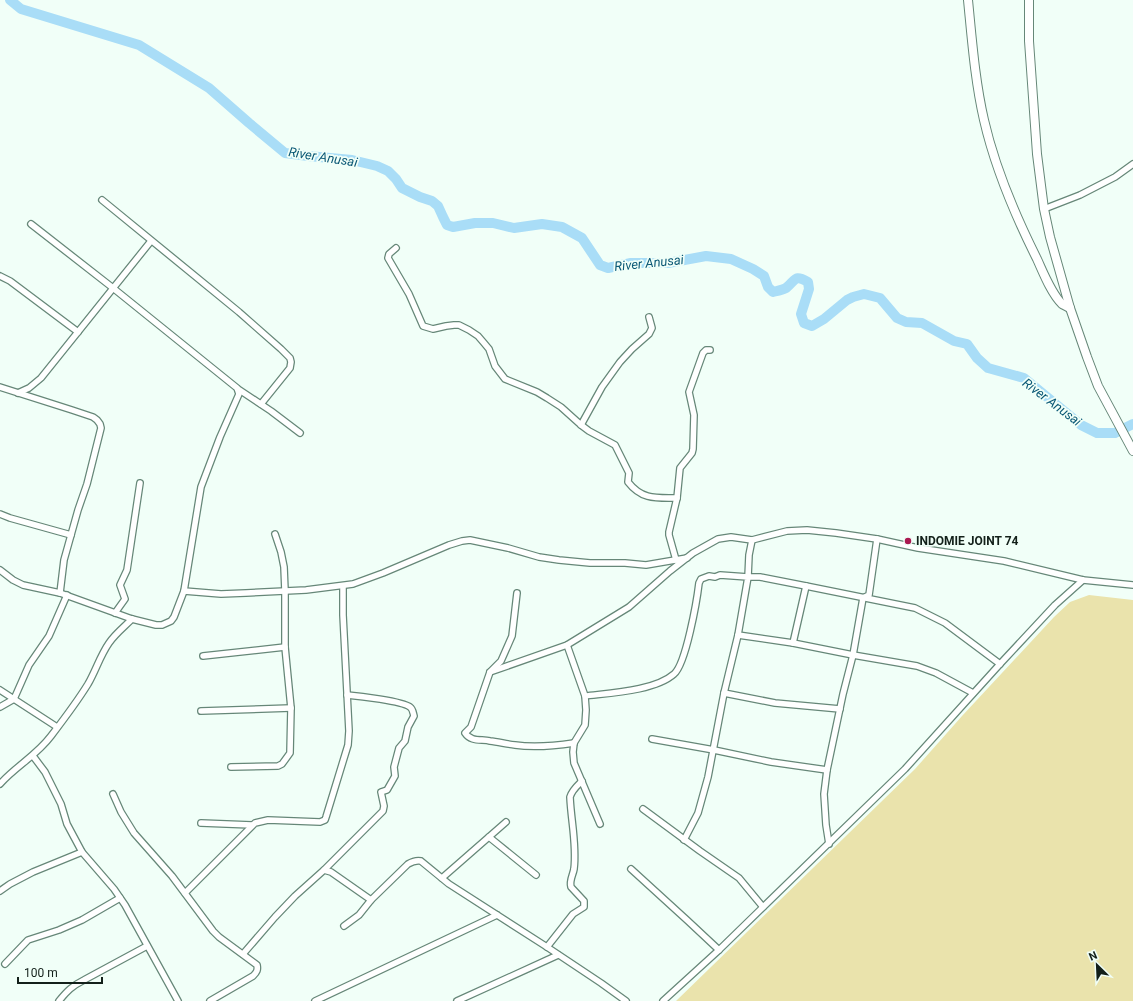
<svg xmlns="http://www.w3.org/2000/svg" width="1133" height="1001" font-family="Roboto,sans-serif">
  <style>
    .green { fill: #eae3ac }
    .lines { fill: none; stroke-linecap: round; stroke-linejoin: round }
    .river { stroke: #a9ddf7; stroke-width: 10 }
    .street-casing { stroke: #668778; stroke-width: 8 }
    .secondary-casing { stroke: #668778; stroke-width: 10 }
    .street { stroke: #fff; stroke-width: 5.5 }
    .secondary { stroke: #fff; stroke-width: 8 }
    .poi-dot { fill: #aa1951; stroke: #f1fff8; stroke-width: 1.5 }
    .labels { text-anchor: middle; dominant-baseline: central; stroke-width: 3.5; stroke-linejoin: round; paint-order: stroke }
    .poi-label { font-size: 12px; font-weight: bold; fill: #13201a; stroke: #f1fff8; text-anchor: start }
    .water-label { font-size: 13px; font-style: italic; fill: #0a5875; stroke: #f1fff8 }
  </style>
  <rect width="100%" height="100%" fill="#f1fff8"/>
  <!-- green -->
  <polygon class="green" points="1089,595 1133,600 1133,1001 676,1001 915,769 962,716 1054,617 1070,602"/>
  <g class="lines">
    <!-- river -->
    <path class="river" d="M10 0 21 9 139 45 209 88 249 123 285 153 308 156 352 160 377 166 388 171 396 179 402 188 420 197 432 201 438 206 443 217 447 225 453 227 475 223H493L514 228 542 224 562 227 582 238 600 265 608 268 631 263H668L706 256 731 259 753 269 764 276 768 287 773 292C777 291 782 290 786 288 796 280 794 274 808 282L809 289 801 314 804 323 812 326 824 319 847 300 853 297 864 294 880 298 897 318 906 322 922 323 954 341 967 344 977 358 988 368 1024 378 1081 425 1097 433H1115L1133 424"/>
    <defs>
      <g id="street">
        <polyline points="102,200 239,312 281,349 290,358 291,362 290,368 261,404"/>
        <polyline points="1044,209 1080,195 1115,177 1133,164"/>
        <path d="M396 248 389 254 388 258 409 294 423 326 433 329 446 326 454 325H459L469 330 478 336 484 343 489 349 495 366 505 379 537 392 547 398 561 407 581 425 589 431 615 445 629 473 628 482C642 500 656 498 677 498"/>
        <polyline points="0,276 10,281 78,332"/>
        <polyline points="0,387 72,410 93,417 97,420 100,424 101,428 87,484 78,510 64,560 60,593"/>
        <polyline points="238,389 271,411 300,433"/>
        <polyline points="18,393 29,388 41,378 151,241"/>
        <polyline points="581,425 602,387 620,362 632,349 649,334 652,328 649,317"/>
        <polyline points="0,514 10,518 71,535"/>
        <polyline points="752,540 749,555 748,577 760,577 806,586 915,608 945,623 1000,664"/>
        <polyline points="676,560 669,535 669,532 677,498 680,468 692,453 693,449 694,415 689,392 703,353 706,350 710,350"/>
        <polyline points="0,570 13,580 23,585 60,593 132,619 156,625 162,625 171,621 174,617 184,591 201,487 220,437 239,394 237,388 113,288 31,224"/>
        <polyline points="184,591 221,594 246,593 306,590 353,584 383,573 449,545 462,541 470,540 508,548 539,557 559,560 590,563 625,563 646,565 687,558"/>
        <path d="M517 593 512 636 501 661 490 672 471 727 465 733C471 742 481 739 490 741 498 742 507 744 515 745 535 748 554 746 574 743"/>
        <polyline points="115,613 125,599 120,585 127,570 140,483"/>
        <polyline points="738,635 793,643 853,655 917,666 936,673 973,693"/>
        <polyline points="793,643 806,586"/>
        <polyline points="567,645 585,696 586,710 585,725 574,743 573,752 574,763 600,824"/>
        <polyline points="203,656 285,647"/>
        <polyline points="490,672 567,645 629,607 670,571 693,553 718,539 731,537 752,540 787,531 807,530 836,533 877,539 918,548 1004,561 1083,580 1133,585"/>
        <polyline points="0,690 57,727"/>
        <polyline points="724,693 775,703 840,709"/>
        <path d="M585 696C609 693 655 691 674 674 686 664 697 600 699 583L701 579 709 576 715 577 720 575 748 577 738 635 724 693 708 777 698 813 684 840"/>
        <polyline points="0,707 14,699 29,665 49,636 67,595"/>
        <polyline points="201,711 291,708"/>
        <polyline points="652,739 714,750 771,762 827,770"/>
        <polyline points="33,756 45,772 61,804 67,824 82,852 114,889 125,905 178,1001"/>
        <polyline points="231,767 278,766 282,764 290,753 291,708 285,647 285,591 284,567 281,552 275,534"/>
        <path d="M0 784C16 766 36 756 51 736 64 719 77 702 88 684 96 670 100 656 109 643 115 634 124 627 132 619"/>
        <path d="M113 794 121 812 134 833 172 876 213 931 219 937 257 965C258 970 257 972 253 976L210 1001"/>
        <polyline points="643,809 700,851 739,878 763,907"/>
        <polyline points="201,823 252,825"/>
        <polyline points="489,837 536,875"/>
        <polyline points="829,844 826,825 824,794 827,770 843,694 853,655 863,598 869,595 877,539"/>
        <polyline points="631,869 688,921 719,950"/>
        <path d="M324 870 383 811 384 806 381 792 387 790 395 776 394 767 399 748 405 741 408 727 414 716C413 713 413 709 410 707 402 701 359 696 347 695"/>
        <polyline points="442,878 506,822"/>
        <polyline points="0,891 10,884 33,872 82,852"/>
        <polyline points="185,893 255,823 268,820 320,822 325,820 326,817 348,745 349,731 343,615 343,586"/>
        <path d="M344 926 359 915 371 900 408 864C413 861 416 860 421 861L449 884 547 947 601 983 626 1001"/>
        <path d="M547 947 573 914 584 907V901L571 887C569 881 573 875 574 869 577 845 571 821 570 797 572 790 577 786 582 781"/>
        <polyline points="243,954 275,917 295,896 324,870 331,872 371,900"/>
        <polyline points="5,964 28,940 59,930 82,920 120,898"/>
        <path d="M59 1001C67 991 72 986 84 980L147 946"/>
        <polyline points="315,1001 497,915"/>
        <polyline points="457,1001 558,955"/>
        <polyline points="663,1001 719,950 905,769 1000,664 1055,605 1083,580"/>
      </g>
      <g id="secondary">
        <path d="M968 0C972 40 975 81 984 120 995 168 1015 215 1037 259 1043 272 1051 293 1062 304 1064 305 1067 307 1070 308"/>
        <polyline points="1029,0 1029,41 1037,154 1044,209 1050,237 1070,308 1087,357 1098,386 1133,451"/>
      </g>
    </defs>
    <!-- street casing -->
    <use href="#street" class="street-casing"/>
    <!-- secondary casing -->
    <use href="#secondary" class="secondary-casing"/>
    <!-- street -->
    <use href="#street" class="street"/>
    <!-- secondary -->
    <use href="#secondary" class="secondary"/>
  </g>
  <!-- markers -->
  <circle class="poi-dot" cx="908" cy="541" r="4"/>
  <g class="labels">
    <!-- poi labels -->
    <g class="poi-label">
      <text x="916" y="541">INDOMIE JOINT 74</text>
    </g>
    <!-- water labels -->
    <g class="water-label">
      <text transform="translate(323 157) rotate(9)">River Anusai</text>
      <text transform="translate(649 263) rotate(-6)">River Anusai</text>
      <text transform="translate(1052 402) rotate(37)">River Anusai</text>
    </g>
  </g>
  <!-- north arrow -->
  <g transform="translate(1097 965) rotate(336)" stroke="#f1fff8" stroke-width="3" paint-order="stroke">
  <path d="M0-3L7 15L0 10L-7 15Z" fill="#13201a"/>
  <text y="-6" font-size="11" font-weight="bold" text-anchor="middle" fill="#13201a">N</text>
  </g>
  <!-- scale -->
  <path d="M18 977v6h84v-6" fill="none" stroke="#13201a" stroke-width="2"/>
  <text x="24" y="977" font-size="12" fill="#13201a" stroke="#f1fff8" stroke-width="3" paint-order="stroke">100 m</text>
</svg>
